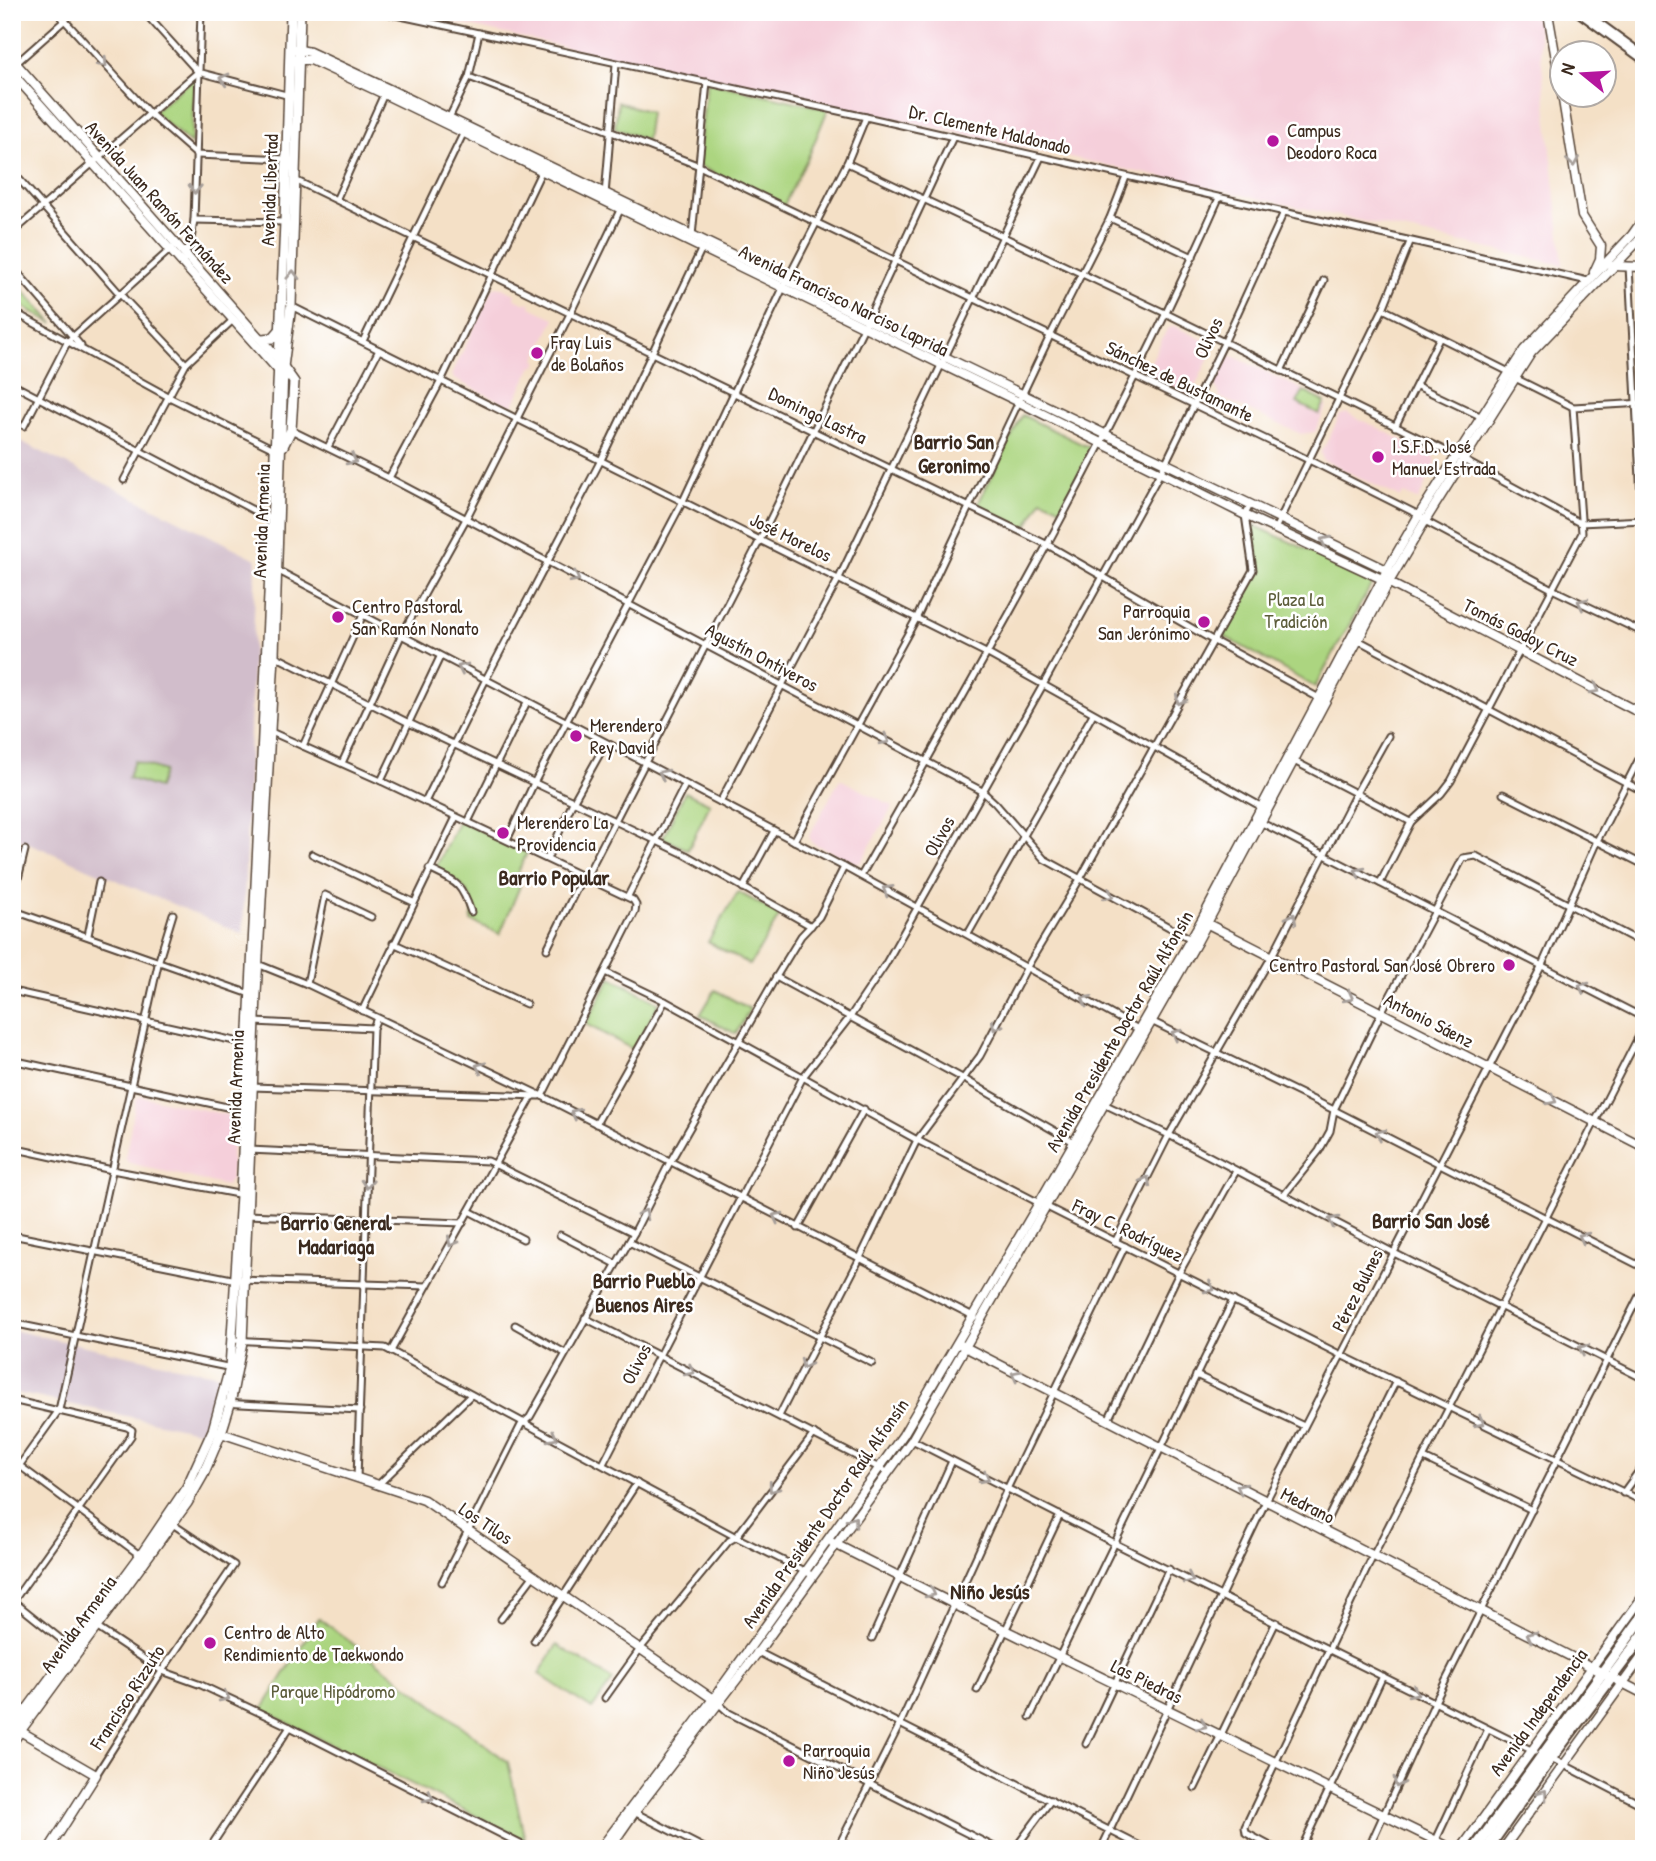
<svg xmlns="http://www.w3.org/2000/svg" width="1656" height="1861" font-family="'Patrick Hand',sans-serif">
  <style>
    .built { fill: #f5cfda }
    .industrial { fill: #d1bdcb }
    .green { fill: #acd580; stroke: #74804f; stroke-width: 2 }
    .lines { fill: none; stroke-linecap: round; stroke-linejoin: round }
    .street-casing { stroke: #574537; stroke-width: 9 }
    .secondary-casing { stroke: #574537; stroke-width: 11 }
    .primary-casing { stroke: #574537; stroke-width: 12 }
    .highway-casing { stroke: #574537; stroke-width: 14 }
    .street { stroke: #fff; stroke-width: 5 }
    .secondary { stroke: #fff; stroke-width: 8 }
    .primary { stroke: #fff; stroke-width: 9 }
    .highway { stroke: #fff; stroke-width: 10 }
    .oneway { stroke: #a79f9a }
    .poi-dot { fill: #b5179e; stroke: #fff; stroke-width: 2.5 }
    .labels { text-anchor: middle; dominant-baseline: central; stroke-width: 5; stroke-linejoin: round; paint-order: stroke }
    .street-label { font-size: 19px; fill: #3b2a1e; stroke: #fff }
    .poi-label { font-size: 19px; fill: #3b2a1e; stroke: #fff; text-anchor: start }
    .park-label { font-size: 19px; fill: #5d5d3b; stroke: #fff }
    .neighbourhood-label { font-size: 21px; font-weight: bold; fill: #3b2a1e; stroke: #fff }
  </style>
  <rect width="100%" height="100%" fill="#fff"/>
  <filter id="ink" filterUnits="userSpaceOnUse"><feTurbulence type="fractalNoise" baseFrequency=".0143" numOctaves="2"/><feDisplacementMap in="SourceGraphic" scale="14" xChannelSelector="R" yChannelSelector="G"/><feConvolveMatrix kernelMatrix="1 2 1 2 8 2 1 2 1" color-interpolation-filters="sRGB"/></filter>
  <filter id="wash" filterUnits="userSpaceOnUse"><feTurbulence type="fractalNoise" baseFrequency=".00686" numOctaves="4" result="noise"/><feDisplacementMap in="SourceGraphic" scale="28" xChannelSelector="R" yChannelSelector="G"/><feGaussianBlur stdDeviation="1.57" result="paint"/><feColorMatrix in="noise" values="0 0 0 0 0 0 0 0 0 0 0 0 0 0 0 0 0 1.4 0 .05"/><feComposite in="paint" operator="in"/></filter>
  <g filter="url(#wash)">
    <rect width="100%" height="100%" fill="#f4e0c6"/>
    <!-- built -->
    <g class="built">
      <polygon points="406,12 1530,12 1537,17 1563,265"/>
      <polygon points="498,286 515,294 514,298 525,304 527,302 531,304 530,307 555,318 536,359 538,361 535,367 532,366 512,407 454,379 452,374 493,288"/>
      <polygon points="1174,326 1210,343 1213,350 1192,393 1186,394 1150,377 1147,370 1167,329"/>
      <polygon points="1233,356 1326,401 1326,408 1315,432 1301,434 1219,397 1220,395 1214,383 1225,357"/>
      <polygon points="1347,413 1433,455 1436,463 1418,500 1403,494 1401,498 1323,460 1321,452 1329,438 1340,415"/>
      <polygon points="840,779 893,806 861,862 855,864 811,842 809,836"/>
      <polygon points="141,1096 228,1115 232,1119 231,1180 226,1186 129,1163 125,1158 136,1099"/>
    </g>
    <!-- industrial -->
    <g class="industrial">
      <polygon points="12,437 256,559 243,934 12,836"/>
      <polygon points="12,1330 223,1376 207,1433 12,1392"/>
    </g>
    <!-- green -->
    <g class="green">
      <polygon points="195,77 191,144 153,112"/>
      <polygon points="707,82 828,109 810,153 783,207 697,165"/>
      <polygon points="618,102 650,112 646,140 615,128"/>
      <polygon points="12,278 53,323 12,301"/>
      <polygon points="1303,391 1325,402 1319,414 1297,403"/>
      <polygon points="1022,415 1092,449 1061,508 1042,499 1025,530 977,506"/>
      <polygon points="1253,525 1374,580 1315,687 1222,635 1257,570"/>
      <polygon points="134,761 164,771 158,788 128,778"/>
      <polygon points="685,792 710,804 688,850 663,838"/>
      <path d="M459 820 527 853 513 883 520 886 500 934 471 921C479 893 456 879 435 869Z"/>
      <polygon points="738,892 780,915 750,965 708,942"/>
      <polygon points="611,977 659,1003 634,1050 586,1024"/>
      <polygon points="715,990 750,1009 736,1034 700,1015"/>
      <polygon points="319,1618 508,1762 525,1840 262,1710"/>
      <polygon points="557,1645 613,1680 592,1709 539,1674"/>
    </g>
  </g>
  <g filter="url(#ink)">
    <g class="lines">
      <defs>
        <g id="street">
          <polyline points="57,12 149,113 197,155 287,159"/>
          <polyline points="144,12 198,72 290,96"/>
          <polyline points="382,12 866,117 1588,281"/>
          <polyline points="12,67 74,12"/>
          <polyline points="469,77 697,165 1315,463 1419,515 1425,521 1552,589 1644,633"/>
          <polyline points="449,118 469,77 479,33"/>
          <polyline points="847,163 1165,313 1456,456 1580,523 1644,520"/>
          <polyline points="12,171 119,293 186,364"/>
          <polyline points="295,180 1048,545 1214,641 1319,698"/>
          <polyline points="605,195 616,64"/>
          <polyline points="337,198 384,94"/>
          <polyline points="1110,218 1193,257"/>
          <polyline points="194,220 285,222"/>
          <polyline points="12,233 198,72"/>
          <polyline points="692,236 707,82"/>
          <polyline points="184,253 190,246 194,220 201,12"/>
          <polyline points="12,266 81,346"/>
          <polyline points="1629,266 1644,556"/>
          <polyline points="291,306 988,654 1262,807"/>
          <polyline points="1383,309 1509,372 1515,378 1573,407 1644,403"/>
          <polyline points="12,311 169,397 274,449"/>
          <polyline points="363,341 465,130"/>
          <polyline points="1281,371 1324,280"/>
          <polyline points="12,384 272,520"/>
          <polyline points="1417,386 1482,417"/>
          <polyline points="24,426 68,341 172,248"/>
          <polyline points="1395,427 1440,337"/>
          <polyline points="291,430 389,478 982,791 995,803 1044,859 1191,939"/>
          <polyline points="328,447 379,350"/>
          <polyline points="389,478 441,381 543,168"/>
          <polyline points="124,480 186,364 234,319"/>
          <polyline points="1275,529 1383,309 1410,242"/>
          <polyline points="275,569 844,867 1140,1030"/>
          <polyline points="1356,639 1644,792"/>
          <polyline points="273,655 409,723 686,855 811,926"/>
          <polyline points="269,731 381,781 633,900 636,905 635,912 542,1096"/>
          <polyline points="303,746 362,617"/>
          <polyline points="1294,761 1411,822"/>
          <polyline points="342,763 401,636 466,519 570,314 622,206"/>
          <polyline points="381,781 440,657"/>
          <polyline points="1503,794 1644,865"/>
          <polyline points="425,802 486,679 601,460 702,248"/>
          <polyline points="720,802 839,578 1041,157"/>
          <polyline points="468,822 527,702"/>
          <polyline points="1262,823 1644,1018"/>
          <polyline points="507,840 534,783 683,501 783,288 847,163 866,117"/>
          <polyline points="794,841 916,619 1050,336 1110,218 1126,177"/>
          <polyline points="312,854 413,902"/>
          <polyline points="547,859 573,802 606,743"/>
          <path d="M429 869C456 882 461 882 471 912"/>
          <path d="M861 876C988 653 1116 432 1219 198"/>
          <polyline points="586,877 760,540 868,319 953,137"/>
          <polyline points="1380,883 1411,822 1441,794 1451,781 1582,533 1573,407"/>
          <polyline points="743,888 774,831"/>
          <polyline points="628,896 685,785"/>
          <polyline points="12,904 25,850"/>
          <polyline points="12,910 250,994"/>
          <polyline points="968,934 1093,714"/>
          <polyline points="88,935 99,882"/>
          <polyline points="393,943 526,1004"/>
          <polyline points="547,949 583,876"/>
          <polyline points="255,963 307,984 542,1096 975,1317"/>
          <polyline points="605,972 665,1001 917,1140 1047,1207 1341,1355 1644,1502"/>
          <polyline points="776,977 964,1079 1074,1142"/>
          <polyline points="307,984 325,895 371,917"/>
          <polyline points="12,991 248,1044"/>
          <polyline points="362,1011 456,817"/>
          <polyline points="1149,1020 1334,1110 1644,1268"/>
          <polyline points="255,1022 373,1028"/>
          <polyline points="12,1060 245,1111"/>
          <polyline points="251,1087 539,1096"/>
          <polyline points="1104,1104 1169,1135 1394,1253 1644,1379"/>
          <polyline points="596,1124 665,1001"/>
          <polyline points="12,1148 112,1170 243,1195"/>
          <polyline points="249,1150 488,1161 634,1233"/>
          <polyline points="1284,1195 1319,1151 1330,1131 1334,1110 1381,1013 1463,858 1476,856 1644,944"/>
          <polyline points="469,1211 523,1239"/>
          <polyline points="246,1215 463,1223"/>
          <polyline points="798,1228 864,1109"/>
          <polyline points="12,1235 237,1280 427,1286"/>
          <polyline points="560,1235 616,1264"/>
          <polyline points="629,1242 872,1363"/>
          <polyline points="1115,1242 1169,1135 1272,956 1355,795 1388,736"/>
          <polyline points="585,1318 889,1473"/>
          <polyline points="12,1323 232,1368"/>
          <polyline points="515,1325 565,1353"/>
          <polyline points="233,1340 385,1348 736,1537 812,1575"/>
          <polyline points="391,1351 532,1097"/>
          <polyline points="1196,1375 1304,1426"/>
          <polyline points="12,1400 127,1427 132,1430 131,1436 12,1603"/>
          <polyline points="222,1403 360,1410"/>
          <polyline points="779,1416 859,1260 917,1140 980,1056 1027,967 1080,879 1253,570 1245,515 1250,505"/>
          <polyline points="1108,1420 1179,1273 1236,1171"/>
          <polyline points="912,1440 1114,1543 1535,1752"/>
          <polyline points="1424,1458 1532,1510"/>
          <polyline points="12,1460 141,1556"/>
          <polyline points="603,1464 803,1077 850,1017 885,965 1043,685 1165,464 1224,343 1284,212"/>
          <polyline points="12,1476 59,1410 159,960 173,914"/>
          <polyline points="357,1478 373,1028 377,1018"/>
          <polyline points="378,1485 471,1395"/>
          <polyline points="1623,1493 1644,1464"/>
          <polyline points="1322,1530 1396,1381"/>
          <polyline points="442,1582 521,1425 530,1417 634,1233 670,1162 776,977 801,936 819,917 844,867"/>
          <polyline points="12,1600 73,1649"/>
          <polyline points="501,1619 534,1575"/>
          <polyline points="96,1627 162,1671 201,1685 290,1727 530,1849"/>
          <polyline points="872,1638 952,1461"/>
          <polyline points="534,1641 637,1483"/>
          <polyline points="756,1651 1146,1849"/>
          <polyline points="977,1690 1060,1515"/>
          <polyline points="605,1698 640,1649 729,1541 736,1537 814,1434"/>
          <polyline points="718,1703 729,1713 998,1849"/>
          <polyline points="1030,1717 1233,1300"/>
          <polyline points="1086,1744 1169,1569"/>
          <polyline points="1551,1758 1644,1806"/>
          <polyline points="96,1775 162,1671 234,1565 171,1523"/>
          <polyline points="1195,1788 1276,1622"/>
          <polyline points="634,1812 706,1849"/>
          <polyline points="1436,1840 1488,1729"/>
          <polyline points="209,1849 290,1727"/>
          <polyline points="837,1849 900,1724 1007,1489 1125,1246"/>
          <polyline points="1017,1849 1019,1843 1051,1800"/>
          <polyline points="1101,1849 1266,1501 1542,965 1597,841 1644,749"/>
          <polyline points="1276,1849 1246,1833 1245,1827 1373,1556 1644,1026"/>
          <polyline points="1301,1849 1383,1676"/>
          <polyline points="1368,1849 1435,1702 1644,1286"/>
        </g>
        <g id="secondary">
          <polyline points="1545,12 1549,19 1562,93"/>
          <polyline points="1640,12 1644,15"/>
          <polyline points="295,49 310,52 387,88 1391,572"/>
          <polyline points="12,59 280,361"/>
          <polyline points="294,60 311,60 384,94 1019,402 1245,515 1382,579 1644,715"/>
          <polyline points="12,73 278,370"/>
          <polyline points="1562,94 1582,216 1601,246 1600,259 1594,272"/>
          <polyline points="1611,266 1644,267"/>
          <polyline points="1204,922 1644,1147"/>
          <polyline points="961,1345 1644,1694"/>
          <polyline points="215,1431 424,1500 713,1699"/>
          <polyline points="833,1543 1007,1631 1453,1849"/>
          <polyline points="15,1731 20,1731 96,1775 49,1849"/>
          <polyline points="600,1849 713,1699 903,1435 1039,1203 1201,921 1387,570 1419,515 1524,350 1632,235 1644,218"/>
          <polyline points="609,1849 634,1813 758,1652 912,1440 1197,942 1389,582 1425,521 1531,353 1644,235"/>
          <polyline points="1461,1849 1644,1595"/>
          <polyline points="1503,1849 1644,1654"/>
        </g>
        <g id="primary">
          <polyline points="262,339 273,338 280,330"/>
          <polyline points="283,446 291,430 294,382 284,368"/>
          <polyline points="12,1730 141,1555 187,1487 213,1430 230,1368 241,1195 261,781 285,222 291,12"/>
          <polyline points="12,1742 187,1503 203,1475 221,1433 230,1404 242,1342 256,994 274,655 283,367 291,306 300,12"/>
        </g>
        <g id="highway">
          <polyline points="1581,12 1644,58"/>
          <polyline points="1475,1849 1644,1615"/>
          <polyline points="1487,1849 1551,1758 1644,1634"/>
        </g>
      </defs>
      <!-- street casing -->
      <use href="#street" class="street-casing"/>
      <!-- secondary casing -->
      <use href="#secondary" class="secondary-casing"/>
      <!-- primary casing -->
      <use href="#primary" class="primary-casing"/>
      <!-- highway casing -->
      <use href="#highway" class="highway-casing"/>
      <!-- street -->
      <use href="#street" class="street"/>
      <!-- secondary -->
      <use href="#secondary" class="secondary"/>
      <!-- primary -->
      <use href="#primary" class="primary"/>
      <!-- highway -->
      <use href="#highway" class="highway"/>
    </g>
    <!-- one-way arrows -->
    <defs><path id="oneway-chevron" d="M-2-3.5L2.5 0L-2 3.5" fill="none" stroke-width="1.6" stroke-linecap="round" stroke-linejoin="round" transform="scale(1.75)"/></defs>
    <g class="oneway">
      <use href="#oneway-chevron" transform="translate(103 63) rotate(47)"/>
      <use href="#oneway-chevron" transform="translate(224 79) rotate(-165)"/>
      <use href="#oneway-chevron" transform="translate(1573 162) rotate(81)"/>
      <use href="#oneway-chevron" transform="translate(195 189) rotate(93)"/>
      <use href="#oneway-chevron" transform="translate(293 275) rotate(-88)"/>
      <use href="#oneway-chevron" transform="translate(352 460) rotate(27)"/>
      <use href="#oneway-chevron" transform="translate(1325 541) rotate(-154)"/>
      <use href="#oneway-chevron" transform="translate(575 578) rotate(27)"/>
      <use href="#oneway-chevron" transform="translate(1582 603) rotate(-154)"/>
      <use href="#oneway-chevron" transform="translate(462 668) rotate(-154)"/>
      <use href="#oneway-chevron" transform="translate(1595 689) rotate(28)"/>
      <use href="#oneway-chevron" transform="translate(1180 700) rotate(119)"/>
      <use href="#oneway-chevron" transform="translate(885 740) rotate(28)"/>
      <use href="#oneway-chevron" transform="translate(663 774) rotate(-153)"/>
      <use href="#oneway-chevron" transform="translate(1359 872) rotate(-153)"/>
      <use href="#oneway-chevron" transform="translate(887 890) rotate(-150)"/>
      <use href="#oneway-chevron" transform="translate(1109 895) rotate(28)"/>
      <use href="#oneway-chevron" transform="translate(1292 918) rotate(-62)"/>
      <use href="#oneway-chevron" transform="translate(1583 987) rotate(-153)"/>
      <use href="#oneway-chevron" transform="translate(1349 997) rotate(28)"/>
      <use href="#oneway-chevron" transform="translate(1086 1000) rotate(-151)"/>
      <use href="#oneway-chevron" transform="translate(996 1026) rotate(118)"/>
      <use href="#oneway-chevron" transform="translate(1176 1034) rotate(-153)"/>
      <use href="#oneway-chevron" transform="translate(480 1067) rotate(-155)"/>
      <use href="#oneway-chevron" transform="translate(1552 1100) rotate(27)"/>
      <use href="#oneway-chevron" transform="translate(575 1113) rotate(-153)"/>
      <use href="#oneway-chevron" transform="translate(1380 1134) rotate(-153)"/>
      <use href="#oneway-chevron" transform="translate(1146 1181) rotate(-63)"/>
      <use href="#oneway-chevron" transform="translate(367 1184) rotate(93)"/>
      <use href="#oneway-chevron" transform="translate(644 1214) rotate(-63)"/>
      <use href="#oneway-chevron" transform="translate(777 1217) rotate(-152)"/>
      <use href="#oneway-chevron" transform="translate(1333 1221) rotate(-152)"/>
      <use href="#oneway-chevron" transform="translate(1583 1237) rotate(-153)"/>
      <use href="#oneway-chevron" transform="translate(452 1242) rotate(119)"/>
      <use href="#oneway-chevron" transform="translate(1210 1288) rotate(26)"/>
      <use href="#oneway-chevron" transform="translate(1583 1349) rotate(-153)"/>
      <use href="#oneway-chevron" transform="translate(805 1364) rotate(117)"/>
      <use href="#oneway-chevron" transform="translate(690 1371) rotate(27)"/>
      <use href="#oneway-chevron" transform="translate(1016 1375) rotate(-152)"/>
      <use href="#oneway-chevron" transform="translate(1480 1422) rotate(27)"/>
      <use href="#oneway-chevron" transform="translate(553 1437) rotate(28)"/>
      <use href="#oneway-chevron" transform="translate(985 1478) rotate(27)"/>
      <use href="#oneway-chevron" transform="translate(773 1488) rotate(127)"/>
      <use href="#oneway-chevron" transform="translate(1241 1488) rotate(-153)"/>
      <use href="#oneway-chevron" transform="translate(853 1521) rotate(-54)"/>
      <use href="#oneway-chevron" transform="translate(1189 1579) rotate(26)"/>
      <use href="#oneway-chevron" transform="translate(931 1593) rotate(27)"/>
      <use href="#oneway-chevron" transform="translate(1531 1636) rotate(-153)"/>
      <use href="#oneway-chevron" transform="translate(1414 1692) rotate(27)"/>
      <use href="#oneway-chevron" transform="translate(225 1697) rotate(26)"/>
      <use href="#oneway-chevron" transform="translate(1202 1725) rotate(26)"/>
      <use href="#oneway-chevron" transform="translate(1398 1783) rotate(115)"/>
      <use href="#oneway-chevron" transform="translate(1543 1794) rotate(-54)"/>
      <use href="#oneway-chevron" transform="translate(429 1797) rotate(27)"/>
    </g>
  </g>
  <!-- markers -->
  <g class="poi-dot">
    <circle cx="1273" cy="141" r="7"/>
    <circle cx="537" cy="353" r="7"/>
    <circle cx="1378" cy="457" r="7"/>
    <circle cx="338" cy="617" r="7"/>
    <circle cx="1204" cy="622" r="7"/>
    <circle cx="576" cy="736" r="7"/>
    <circle cx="503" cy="833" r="7"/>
    <circle cx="1509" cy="965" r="7"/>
    <circle cx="210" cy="1643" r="7"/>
    <circle cx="789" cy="1761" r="7"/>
  </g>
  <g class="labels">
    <!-- street labels -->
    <g class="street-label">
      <text transform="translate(990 129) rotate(13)">Dr. Clemente Maldonado</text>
      <text transform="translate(269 190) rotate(-88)">Avenida Libertad</text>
      <text transform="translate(160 202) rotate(48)">Avenida Juan Ramón Fernández</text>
      <text transform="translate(844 300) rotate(26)">Avenida Francisco Narciso Laprida</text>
      <text transform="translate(1208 338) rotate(-65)">Olivos</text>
      <text transform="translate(1180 381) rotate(26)">Sánchez de Bustamante</text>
      <text transform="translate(818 415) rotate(26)">Domingo Lastra</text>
      <text transform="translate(261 521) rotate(-88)">Avenida Armenia</text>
      <text transform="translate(791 537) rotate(26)">José Morelos</text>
      <text transform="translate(1521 632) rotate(27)">Tomás Godoy Cruz</text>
      <text transform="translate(762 657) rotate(28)">Agustín Ontiveros</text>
      <text transform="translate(939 836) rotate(-61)">Olivos</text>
      <text transform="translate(1429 1020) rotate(27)">Antonio Sáenz</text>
      <text transform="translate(1119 1031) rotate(-60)">Avenida Presidente Doctor Raúl Alfonsín</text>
      <text transform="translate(235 1087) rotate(-88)">Avenida Armenia</text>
      <text transform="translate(1128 1230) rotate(26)">Fray C. Rodríguez</text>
      <text transform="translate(1357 1290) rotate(-63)">Pérez Bulnes</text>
      <text transform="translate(636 1364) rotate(-63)">Olivos</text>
      <text transform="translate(1308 1505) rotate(27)">Medrano</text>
      <text transform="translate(825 1513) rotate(-55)">Avenida Presidente Doctor Raúl Alfonsín</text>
      <text transform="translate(486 1523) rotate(34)">Los Tilos</text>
      <text transform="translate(78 1624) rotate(-54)">Avenida Armenia</text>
      <text transform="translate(1147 1681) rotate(26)">Las Piedras</text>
      <text transform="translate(127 1697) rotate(-57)">Francisco Rizzuto</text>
      <text transform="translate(1538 1712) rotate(-54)">Avenida Independencia</text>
    </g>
    <!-- poi labels -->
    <g class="poi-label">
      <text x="1287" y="130">Campus<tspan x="1287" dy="22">Deodoro Roca</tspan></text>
      <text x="551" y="342">Fray Luis<tspan x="551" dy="22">de Bolaños</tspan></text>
      <text x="1392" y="446">I.S.F.D. José<tspan x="1392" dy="22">Manuel Estrada</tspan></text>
      <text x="352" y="606">Centro Pastoral<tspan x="352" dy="22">San Ramón Nonato</tspan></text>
      <text x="1190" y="611" text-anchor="end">Parroquia<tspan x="1190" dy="22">San Jerónimo</tspan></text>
      <text x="590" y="725">Merendero<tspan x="590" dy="22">Rey David</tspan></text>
      <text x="517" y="822">Merendero La<tspan x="517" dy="22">Providencia</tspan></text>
      <text x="1495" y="965" text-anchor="end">Centro Pastoral San José Obrero</text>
      <text x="224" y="1632">Centro de Alto<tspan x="224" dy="22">Rendimiento de Taekwondo</tspan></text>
      <text x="803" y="1750">Parroquia<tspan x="803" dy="22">Niño Jesús</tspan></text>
    </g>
    <!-- park labels -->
    <g class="park-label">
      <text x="1296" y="599">Plaza La<tspan x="1296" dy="22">Tradición</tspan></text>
      <text x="333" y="1691">Parque Hipódromo</text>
    </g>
    <!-- neighbourhood labels -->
    <g class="neighbourhood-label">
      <text x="954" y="441">Barrio San<tspan x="954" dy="24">Geronimo</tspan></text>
      <text x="554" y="877">Barrio Popular</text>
      <text x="1431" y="1220">Barrio San José</text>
      <text x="336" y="1222">Barrio General<tspan x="336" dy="24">Madariaga</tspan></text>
      <text x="644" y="1280">Barrio Pueblo<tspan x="644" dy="24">Buenos Aires</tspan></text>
      <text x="990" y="1591">Niño Jesús</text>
    </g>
  </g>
  <!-- margin -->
  <rect width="1656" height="1861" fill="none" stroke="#fff" stroke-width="42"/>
  <!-- north arrow -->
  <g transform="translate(1583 74) rotate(288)"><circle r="33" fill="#ffffff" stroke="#b1aaa5" stroke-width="2"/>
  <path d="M0-5L12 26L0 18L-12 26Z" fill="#b5179e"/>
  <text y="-10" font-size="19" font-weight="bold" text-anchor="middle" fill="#3b2a1e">N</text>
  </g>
</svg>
